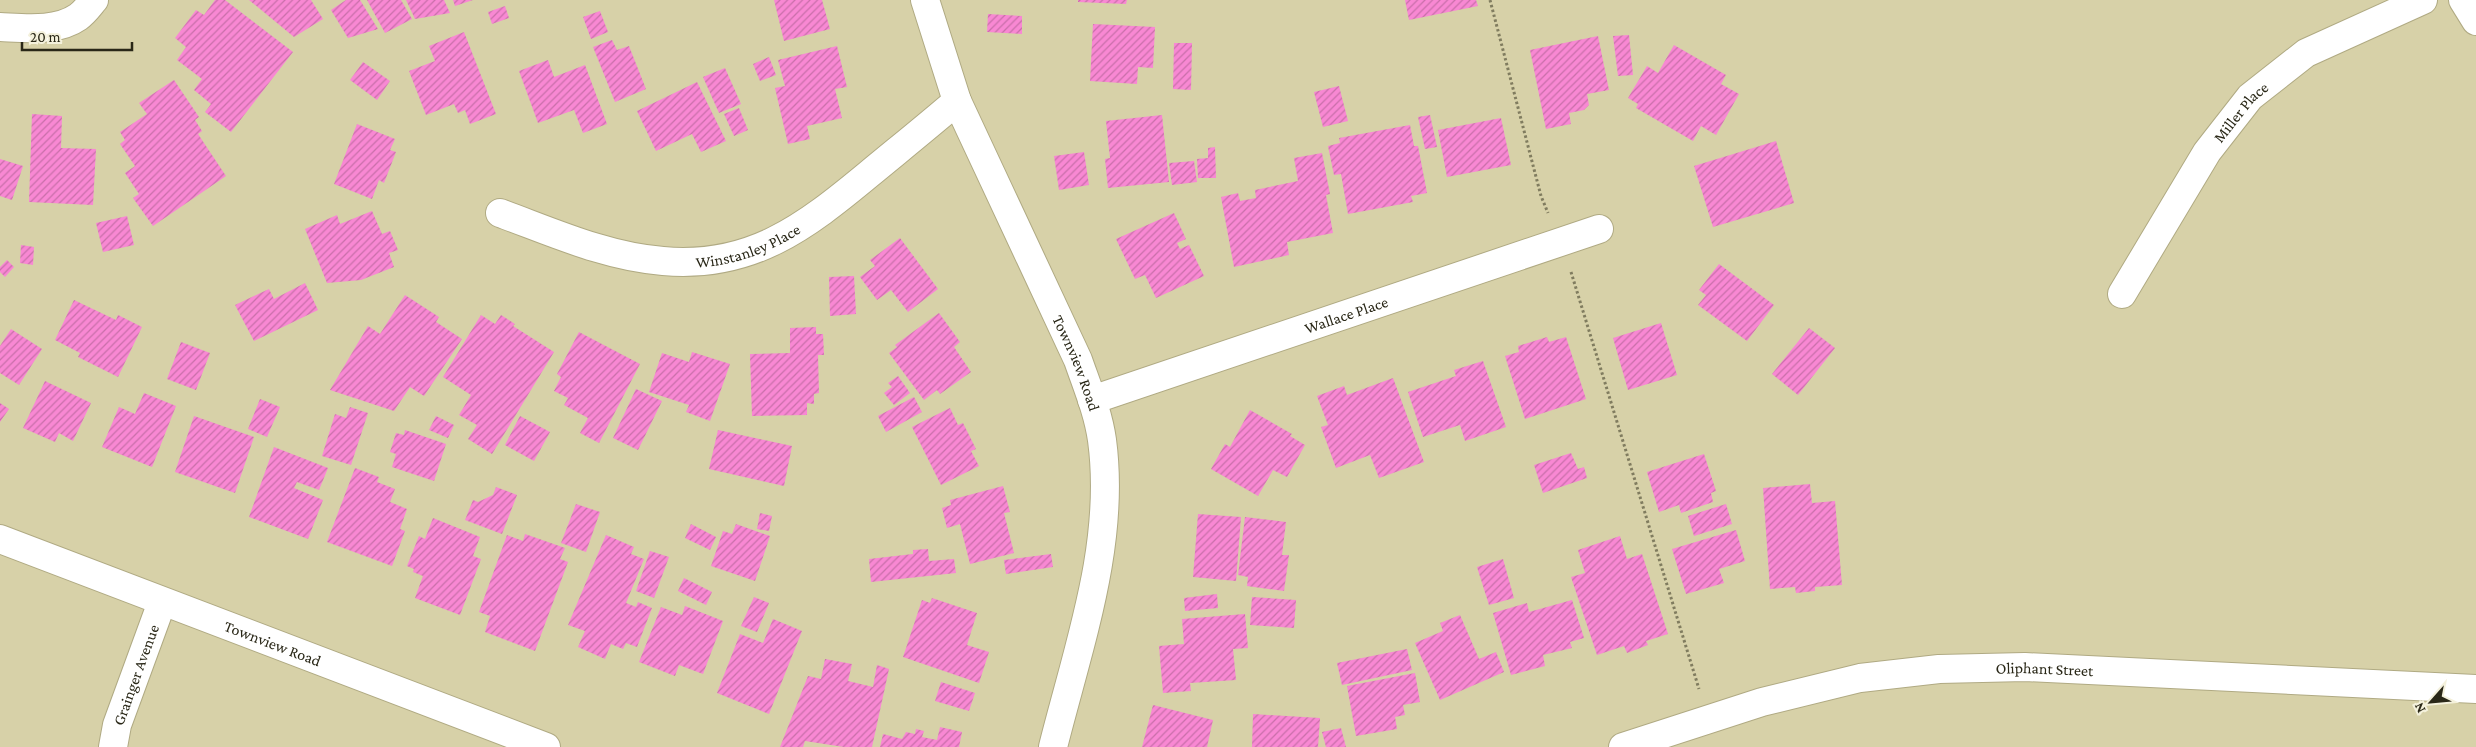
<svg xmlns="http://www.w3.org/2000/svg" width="2476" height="747" font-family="'Crimson Pro',serif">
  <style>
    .building { fill: url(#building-hatch) }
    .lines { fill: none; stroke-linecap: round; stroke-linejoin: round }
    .street-casing { stroke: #b0aa83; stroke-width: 30 }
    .secondary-casing { stroke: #b0aa83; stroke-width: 30 }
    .path { stroke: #807c5f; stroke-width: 3; stroke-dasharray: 2.5 2.5; stroke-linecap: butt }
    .street { stroke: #fff; stroke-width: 28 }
    .secondary { stroke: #fff; stroke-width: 28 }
    .labels { text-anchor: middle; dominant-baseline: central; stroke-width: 4; stroke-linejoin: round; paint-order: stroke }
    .street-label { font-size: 16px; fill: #292717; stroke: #f4f1dc }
  </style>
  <defs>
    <pattern id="building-hatch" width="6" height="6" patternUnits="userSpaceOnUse" patternTransform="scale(1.25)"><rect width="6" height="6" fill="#f888d3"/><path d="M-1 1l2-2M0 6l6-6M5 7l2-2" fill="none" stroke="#c96faa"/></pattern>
  </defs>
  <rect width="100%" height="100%" fill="#d7d1a8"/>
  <!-- building -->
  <g class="building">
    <polygon points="215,0 225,0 293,52 231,132 205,112 211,104 194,90 202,79 177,60 186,47 175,38 196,10 204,15"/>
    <polygon points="249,0 311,0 323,19 294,37"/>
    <polygon points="346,0 360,0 378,29 348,38 331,10"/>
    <polygon points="367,0 401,0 412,19 385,33"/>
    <polygon points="406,0 444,0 450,13 415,19"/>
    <polygon points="453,0 473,0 455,6"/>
    <polygon points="774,0 822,0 830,29 784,41"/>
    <polygon points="1078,0 1127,0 1126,4 1078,2"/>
    <polygon points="1405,0 1476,0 1478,6 1409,20"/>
    <polygon points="505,6 509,18 492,24 488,12"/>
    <polygon points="600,11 608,32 591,39 583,17"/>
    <polygon points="988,14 1022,16 1022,34 987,32"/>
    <polygon points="1093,24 1155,27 1153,68 1138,67 1137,84 1090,81"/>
    <polygon points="464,32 496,114 470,124 465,110 458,113 454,104 426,115 409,71 435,61 429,46"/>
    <polygon points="1629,35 1633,75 1618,76 1613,36"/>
    <polygon points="1598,36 1609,90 1587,94 1589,105 1584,110 1569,113 1571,124 1546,129 1530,50"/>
    <polygon points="612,40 617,50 629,46 646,89 615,102 593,47"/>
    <polygon points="1174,43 1192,43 1191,90 1173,89"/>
    <polygon points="1674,45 1726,75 1721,84 1739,94 1716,135 1701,126 1693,141 1636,108 1638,104 1628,98 1647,66 1658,73"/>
    <polygon points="837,46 847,87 835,89 842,118 807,126 810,139 788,144 775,88 785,86 778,60"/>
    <polygon points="769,57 776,75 760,81 753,64"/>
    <polygon points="548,60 554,77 585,65 607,124 583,133 574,110 538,123 519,71"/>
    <polygon points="363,62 390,81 377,100 350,80"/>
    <polygon points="725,68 741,104 719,113 703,77"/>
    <polygon points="174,80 199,117 195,120 202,131 198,134 226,176 153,226 133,198 139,194 125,173 135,166 120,144 125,140 120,132 147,114 139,103"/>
    <polygon points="697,82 726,141 701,152 692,134 656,151 637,111"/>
    <polygon points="1339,86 1348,121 1323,127 1314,92"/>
    <polygon points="739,108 748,130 734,136 724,114"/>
    <polygon points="32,114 62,116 61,148 96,149 93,205 29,202"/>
    <polygon points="1162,115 1169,182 1108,188 1105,159 1110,158 1106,121"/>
    <polygon points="1430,115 1437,147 1425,149 1418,117"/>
    <polygon points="1501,118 1511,165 1447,177 1438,130"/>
    <polygon points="357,124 395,139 390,150 396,152 384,183 379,180 372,199 334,184"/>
    <polygon points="1410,125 1414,146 1418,146 1427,193 1411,196 1413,202 1348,214 1341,174 1334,175 1328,146 1340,143 1339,138"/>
    <polygon points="1776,141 1794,203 1713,227 1694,166"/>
    <polygon points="1215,147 1216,178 1198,178 1197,159 1208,158 1208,148"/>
    <polygon points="1084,152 1089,185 1059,190 1054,156"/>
    <polygon points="1322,153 1330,194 1326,195 1333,233 1287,242 1289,255 1234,267 1221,197 1238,193 1240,201 1256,198 1255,190 1298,181 1294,158"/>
    <polygon points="0,159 23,166 12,200 0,196"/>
    <polygon points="1194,161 1197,182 1172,185 1169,163"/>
    <polygon points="372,211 382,234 390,231 398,250 389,253 394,267 361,280 327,283 305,229 337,215 340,224"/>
    <polygon points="1174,213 1186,239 1177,243 1180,249 1189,245 1204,276 1156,298 1145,275 1135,279 1116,239"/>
    <polygon points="127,216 134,245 103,252 96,223"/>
    <polygon points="900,238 938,289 908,312 891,290 877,300 860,277 875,266 870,260"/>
    <polygon points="21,245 34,247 33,265 20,263"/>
    <polygon points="7,260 14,267 5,277 0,272 0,267"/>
    <polygon points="1719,264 1774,305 1747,341 1698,305 1706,295 1699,290"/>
    <polygon points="854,276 856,314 830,316 829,277"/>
    <polygon points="305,283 318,310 254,341 235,305 269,289 274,299"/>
    <polygon points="405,295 439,317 436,322 462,339 424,396 410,387 394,411 330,390 368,326 380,334"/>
    <polygon points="74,300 116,320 118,315 142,327 118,377 78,357 80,353 55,340"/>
    <polygon points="939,313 960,342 954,347 971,372 940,394 937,390 924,400 889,353 897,347 895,345"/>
    <polygon points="481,315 495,324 501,315 515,324 513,326 554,352 492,454 468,439 477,425 459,415 471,395 443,377"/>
    <polygon points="1661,323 1677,375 1628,390 1613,338"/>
    <polygon points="816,327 816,334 823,334 824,355 818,355 819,393 814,394 814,404 807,403 807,415 752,416 750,354 790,353 790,328"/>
    <polygon points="1809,328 1835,348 1798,395 1772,374"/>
    <polygon points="11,329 42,349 19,385 0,373 0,346"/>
    <polygon points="579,332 640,364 599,443 580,433 588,418 564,405 568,398 554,391 561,377 557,374"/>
    <polygon points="1547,337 1549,342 1566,337 1586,399 1525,419 1505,356 1519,352 1518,346"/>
    <polygon points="181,342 210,353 196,390 167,379"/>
    <polygon points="692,352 730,364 710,421 686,412 689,405 649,392 662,353 689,362"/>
    <polygon points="1483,361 1506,427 1465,441 1460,425 1423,437 1408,392 1456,376 1454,370"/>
    <polygon points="898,376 910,393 894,405 884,393 892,387 888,383"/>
    <polygon points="1393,378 1424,462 1379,478 1370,455 1336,468 1321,427 1328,425 1317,396 1344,386 1347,395"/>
    <polygon points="45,381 91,403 73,441 59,433 55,442 23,428"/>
    <polygon points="636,389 662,401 638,450 613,438"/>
    <polygon points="144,393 176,406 152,467 102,447 119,407 135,414"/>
    <polygon points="914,397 922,412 886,432 878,416"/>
    <polygon points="260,399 280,407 267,437 248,429"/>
    <polygon points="0,403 9,409 0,422"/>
    <polygon points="350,407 368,413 351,465 322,456 335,414 346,418"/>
    <polygon points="950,408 958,425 963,423 976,449 971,451 979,466 941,485 912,427"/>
    <polygon points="1250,410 1292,434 1290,436 1305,445 1287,477 1273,470 1258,496 1211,469 1225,444 1230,447"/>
    <polygon points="194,416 254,437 235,493 175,472"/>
    <polygon points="436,416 454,425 448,438 429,430"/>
    <polygon points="520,416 550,432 534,461 505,445"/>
    <polygon points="405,430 446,444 434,481 392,467 396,454 390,452 396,433 404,435"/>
    <polygon points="718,430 792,446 784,486 709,469"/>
    <polygon points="274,447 328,468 319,490 297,482 294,488 323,500 308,539 249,517"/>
    <polygon points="1571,453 1578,469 1584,467 1587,478 1543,493 1534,465"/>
    <polygon points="1704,454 1716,491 1711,493 1713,502 1681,513 1679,505 1659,512 1647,472"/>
    <polygon points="355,468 379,477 377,482 395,489 390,502 407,509 400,529 405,531 392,566 327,542"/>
    <polygon points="1810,484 1812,503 1835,501 1842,585 1815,587 1815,591 1796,593 1795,587 1770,589 1763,488"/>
    <polygon points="1003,486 1010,512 1004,513 1014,553 970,564 960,524 947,528 942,508 951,505 950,500"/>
    <polygon points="496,487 517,495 502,534 465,520 473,500 478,502 493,495"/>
    <polygon points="576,504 600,512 586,552 561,543"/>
    <polygon points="1726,504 1732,524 1694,536 1688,516"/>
    <polygon points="760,513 772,516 769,531 757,529"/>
    <polygon points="1198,514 1241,517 1236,581 1193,577"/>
    <polygon points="1245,517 1286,522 1282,555 1289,555 1284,591 1247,586 1248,577 1238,575"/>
    <polygon points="433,518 480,537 473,556 481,559 460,615 415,598 423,576 413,572 414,569 407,566 419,536 425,539"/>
    <polygon points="691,524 716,537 710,550 685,538"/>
    <polygon points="736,524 770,536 755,581 711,566 723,531 732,534"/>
    <polygon points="1736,530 1745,561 1719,569 1724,583 1686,594 1672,549"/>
    <polygon points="525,534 565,548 560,559 568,562 535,651 485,632 490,616 479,612 507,535 523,541"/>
    <polygon points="606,535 634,547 631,554 644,559 626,603 636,607 638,602 652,608 637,647 626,643 623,649 611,644 605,659 578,647 585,631 568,625"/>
    <polygon points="1620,536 1627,559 1642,554 1668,634 1646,641 1648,645 1627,653 1624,646 1597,655 1571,577 1585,573 1578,550"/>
    <polygon points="928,549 929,561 954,559 956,573 871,582 869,559 913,554 913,550"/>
    <polygon points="650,551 669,557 654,598 636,591"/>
    <polygon points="1051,554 1053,567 1006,574 1004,560"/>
    <polygon points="1503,559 1514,598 1489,605 1477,567"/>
    <polygon points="684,578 712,592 706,605 678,591"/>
    <polygon points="1217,594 1218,608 1185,611 1184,598"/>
    <polygon points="754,597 769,603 757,632 741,626"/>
    <polygon points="1252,597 1296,600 1294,628 1250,625"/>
    <polygon points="932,598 977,613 967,645 989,652 979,683 903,657 922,600 930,603"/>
    <polygon points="1572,600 1584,638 1570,642 1572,648 1543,655 1545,666 1511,675 1493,613 1527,603 1529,612"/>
    <polygon points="685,606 723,621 703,674 679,665 675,676 639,662 661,607 682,615"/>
    <polygon points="1245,614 1248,648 1233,649 1236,680 1190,683 1191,691 1163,693 1159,646 1184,644 1182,619"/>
    <polygon points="1460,615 1479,659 1496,652 1504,672 1440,700 1415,643 1443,631 1440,623"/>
    <polygon points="773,619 802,631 769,714 717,693 740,634 763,643"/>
    <polygon points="1407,649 1412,670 1342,685 1337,663"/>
    <polygon points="825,659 852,664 848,681 873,687 877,665 889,669 872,747 844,747 805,741 803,747 780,747 808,676 821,679"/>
    <polygon points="1415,673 1420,702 1403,705 1405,715 1395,717 1397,729 1356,736 1347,686"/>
    <polygon points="941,682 975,693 969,711 935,701"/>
    <polygon points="1153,705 1213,720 1207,747 1142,747"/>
    <polygon points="1253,714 1320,718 1318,747 1252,747"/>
    <polygon points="940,727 962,732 959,747 880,747 883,734 902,739 906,732 915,734 916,729 924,731 922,737 937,740"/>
    <polygon points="1341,728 1346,747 1326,747 1322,732"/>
  </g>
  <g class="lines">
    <defs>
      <g id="street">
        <polyline points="2463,0 2476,21"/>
        <path d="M0 27C24 28 57 32 78 17 84 13 89 6 94 0"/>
        <path id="s1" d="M500 213C552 232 607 257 663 261 751 269 805 227 869 174 898 150 928 126 957 101"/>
        <path id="s2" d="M2122 294 2207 152 2250 97 2306 53 2423 0"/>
        <path id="s3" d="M1092 400 1599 229"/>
        <path id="s4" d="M113 747 117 725 162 602"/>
      </g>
      <g id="secondary">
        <path id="s5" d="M925 0 957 101 1078 360C1087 386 1098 412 1102 440 1116 544 1078 647 1053 747"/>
        <path id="s6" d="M0 539 546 747"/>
        <path id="s7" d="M1623 747 1762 702 1860 678 1939 669 2025 667 2476 689"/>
      </g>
    </defs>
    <!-- street casing -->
    <use href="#street" class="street-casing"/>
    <!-- secondary casing -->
    <use href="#secondary" class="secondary-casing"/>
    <!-- path -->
    <g class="path">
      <polyline points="1490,0 1541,196 1548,213"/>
      <polyline points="1571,272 1699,689"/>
    </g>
    <!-- street -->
    <use href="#street" class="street"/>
    <!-- secondary -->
    <use href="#secondary" class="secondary"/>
  </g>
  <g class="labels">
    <!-- street labels -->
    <g class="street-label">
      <text stroke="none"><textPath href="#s2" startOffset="218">Miller Place</textPath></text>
      <text stroke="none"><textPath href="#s1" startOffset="258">Winstanley Place</textPath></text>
      <text stroke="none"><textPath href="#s3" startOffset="268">Wallace Place</textPath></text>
      <text stroke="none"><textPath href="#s5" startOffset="394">Townview Road</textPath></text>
      <text stroke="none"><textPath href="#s6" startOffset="292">Townview Road</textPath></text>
      <text stroke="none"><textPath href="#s7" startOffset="432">Oliphant Street</textPath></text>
      <text stroke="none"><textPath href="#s4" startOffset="76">Grainger Avenue</textPath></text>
    </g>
  </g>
  <!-- north arrow -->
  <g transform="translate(2431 702) rotate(243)" stroke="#f4f1dc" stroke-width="4" paint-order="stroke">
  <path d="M0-4L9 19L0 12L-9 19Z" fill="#292717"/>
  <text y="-8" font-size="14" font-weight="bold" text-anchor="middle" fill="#292717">N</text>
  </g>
  <!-- scale -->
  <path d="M22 42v8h110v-8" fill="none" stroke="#292717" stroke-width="2.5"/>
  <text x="30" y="42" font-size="15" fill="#292717" stroke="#f4f1dc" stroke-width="4" paint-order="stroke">20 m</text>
</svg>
